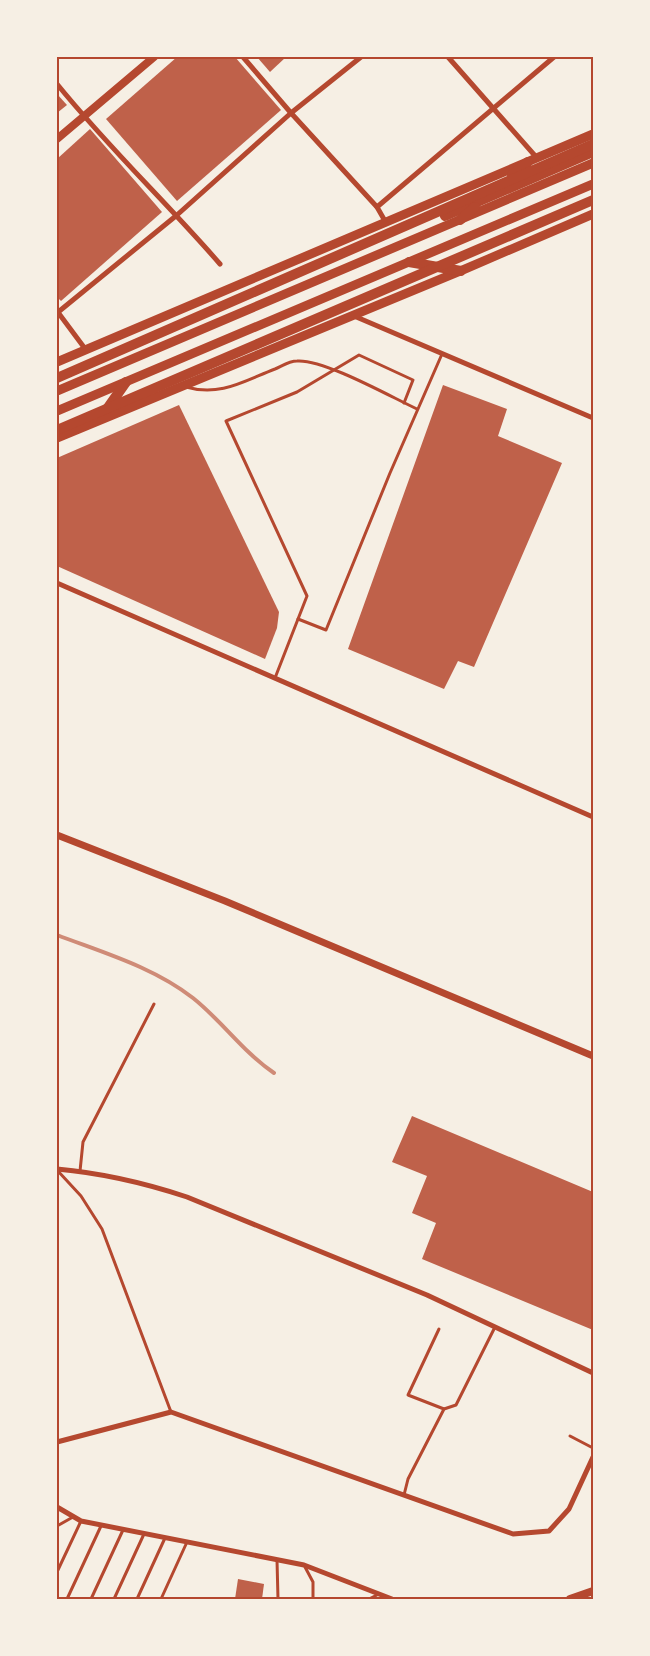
<svg xmlns="http://www.w3.org/2000/svg" width="650" height="1656" font-family="Overpass,sans-serif">
  <style>
    .building { fill: #bf614a }
    .lines { fill: none; stroke-linecap: round; stroke-linejoin: round }
    .service { stroke: #b5482f; stroke-width: 3 }
    .minor { stroke: #b5482f; stroke-width: 5 }
    .tertiary { stroke: #b5482f; stroke-width: 7 }
    .secondary { stroke: #b5482f; stroke-width: 8 }
    .primary { stroke: #b5482f; stroke-width: 9 }
    .trunk { stroke: #b5482f; stroke-width: 9 }
    .motorway { stroke: #b5482f; stroke-width: 10 }
    .rail { stroke: #cf8b77; stroke-width: 4 }
    .neatline { fill: none; stroke: #b5482f; stroke-width: 2 }
  </style>
  <rect width="100%" height="100%" fill="#f6efe4"/>
  <!-- building -->
  <g class="building">
    <polygon points="177,57 235,57 281,110 177,201 106,119"/>
    <polygon points="257,57 286,57 270,72"/>
    <polygon points="57,94 67,105 57,113"/>
    <polygon points="90,129 162,212 61,301 57,297 57,159"/>
    <polygon points="443,385 507,409 498,436 562,463 474,667 458,661 444,689 348,649"/>
    <polygon points="179,405 279,612 277,628 265,659 57,566 57,458"/>
    <polygon points="412,1116 593,1192 593,1330 422,1259 436,1223 412,1213 427,1176 392,1162"/>
    <polygon points="238,1579 264,1584 262,1599 235,1599"/>
  </g>
  <g class="lines">
    <!-- service -->
    <g class="service">
      <path d="M186 387C220 397 244 381 275 369 282 366 289 361 297 361 324 359 391 397 417 409"/>
      <polyline points="298,619 326,630 390,473 442,354"/>
      <polyline points="275,678 307,596 226,421 297,392 359,355 413,380 404,403"/>
      <polyline points="57,1170 81,1196 102,1229 171,1412"/>
      <polyline points="80,1171 83,1142 154,1004"/>
      <polyline points="439,1329 408,1395 444,1409"/>
      <polyline points="570,1436 593,1448"/>
      <polyline points="404,1495 408,1479 444,1409 456,1405 495,1327"/>
      <polyline points="57,1526 73,1517"/>
      <polyline points="277,1560 278,1599"/>
      <polyline points="305,1567 313,1582 313,1599"/>
      <polyline points="57,1572 81,1521"/>
      <polyline points="67,1599 101,1526"/>
      <polyline points="91,1599 123,1530"/>
      <polyline points="114,1599 144,1534"/>
      <polyline points="137,1599 165,1538"/>
      <polyline points="161,1599 187,1542"/>
      <polyline points="369,1599 377,1595"/>
    </g>
    <!-- minor -->
    <g class="minor">
      <polyline points="243,57 291,113 377,207 385,221"/>
      <polyline points="448,57 537,158"/>
      <path d="M57 84C108 147 167 203 220 264"/>
      <polyline points="377,207 554,57"/>
      <polyline points="57,311 86,350"/>
      <polyline points="57,313 177,215 291,113 361,57"/>
      <polyline points="354,316 593,418"/>
      <polyline points="57,583 593,817"/>
      <path d="M57 1169C101 1173 145 1183 187 1197L427 1295 593 1373"/>
      <polyline points="57,1442 171,1412 513,1534 549,1531 569,1509 593,1457"/>
      <polyline points="57,1507 81,1521 304,1565 392,1599"/>
    </g>
    <!-- tertiary -->
    <polyline class="tertiary" points="57,835 225,901 593,1056"/>
    <!-- secondary -->
    <g class="secondary">
      <polyline points="57,139 154,57"/>
      <polyline points="570,1599 593,1591"/>
    </g>
    <!-- primary -->
    <g class="primary">
      <polyline points="57,362 593,134"/>
      <polyline points="57,438 465,269 593,214"/>
    </g>
    <!-- trunk -->
    <g class="trunk">
      <polyline points="57,391 593,163"/>
      <polyline points="57,411 593,184"/>
    </g>
    <!-- motorway -->
    <g class="motorway">
      <polyline points="512,175 528,162"/>
      <polyline points="445,216 593,152"/>
      <polyline points="460,220 475,207"/>
      <polyline points="409,262 461,271"/>
      <polyline points="57,378 593,144"/>
      <polyline points="107,409 126,382"/>
      <polyline points="57,430 593,200"/>
    </g>
    <!-- rail -->
    <path class="rail" d="M57 935C104 953 153 967 193 998 222 1021 243 1052 274 1073"/>
  </g>
  <!-- border -->
  <rect width="650" height="1656" fill="none" stroke="#f6efe4" stroke-width="117"/>
  <rect x="58" y="58" width="534" height="1540" class="neatline"/>
</svg>
